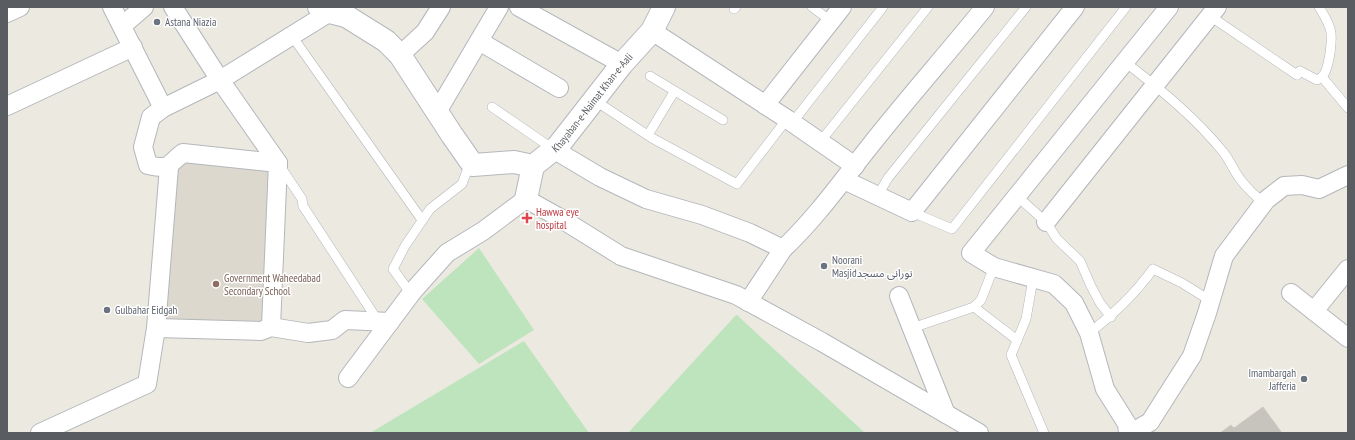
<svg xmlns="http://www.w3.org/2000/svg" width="1355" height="440" font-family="'PT Sans Narrow','Noto Sans Arabic',sans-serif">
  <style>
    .education { fill: #dcd8ce }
    .green { fill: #bee4bd }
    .building { fill: #c7c4be; stroke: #d0cabf }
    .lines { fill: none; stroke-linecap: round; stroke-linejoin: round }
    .lane-casing { stroke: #b3b7bb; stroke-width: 10 }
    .street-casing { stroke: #b3b7bb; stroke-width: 20 }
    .secondary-casing { stroke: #b4b8bd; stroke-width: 24 }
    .lane { stroke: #fff; stroke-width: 9 }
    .street { stroke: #fff; stroke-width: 18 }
    .secondary { stroke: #fff; stroke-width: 22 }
    .worship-dot { fill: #6b7280; stroke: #fff; stroke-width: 1.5 }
    .health-dot { fill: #e0444e; stroke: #fff; stroke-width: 1.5 }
    .education-dot { fill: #8d6e63; stroke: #fff; stroke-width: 1.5 }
    .labels { text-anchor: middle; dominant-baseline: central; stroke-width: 3; stroke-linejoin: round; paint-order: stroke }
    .worship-label { font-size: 11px; fill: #5b616d; stroke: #fff; text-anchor: start }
    .street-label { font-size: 11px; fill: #595d61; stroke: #fff }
    .health-label { font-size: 11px; fill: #be3a42; stroke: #fff; text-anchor: start }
    .education-label { font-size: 11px; fill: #785e54; stroke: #fff; text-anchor: start }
  </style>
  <rect width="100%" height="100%" fill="#ece9e0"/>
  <!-- education -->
  <polygon class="education" points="176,159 278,163 271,327 156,328"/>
  <!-- green -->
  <g class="green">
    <polygon points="479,248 534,330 479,364 422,299"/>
    <polygon points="736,315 737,315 865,433 628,433"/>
    <polygon points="524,341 589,433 370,433"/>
  </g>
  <!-- building -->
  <polygon class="building" points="1263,407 1282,433 1220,433 1231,425 1234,428"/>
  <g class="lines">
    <defs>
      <g id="lane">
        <polyline points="812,7 831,21"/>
        <path d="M1319 7C1324 15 1330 24 1331 33 1332 43 1329 70 1322 77L1348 108"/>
        <polyline points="734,9 736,7"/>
        <polyline points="1210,16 1297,75 1300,71 1317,80 1322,77"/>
        <polyline points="292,36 422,220"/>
        <path d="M1125 62C1160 89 1196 118 1224 153 1230 161 1234 171 1240 179 1247 188 1255 196 1264 203"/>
        <polyline points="650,76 723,120"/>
        <polyline points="594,100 652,138 737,184 787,119"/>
        <polyline points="492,107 553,149"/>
        <polyline points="792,123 883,7"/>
        <polyline points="648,135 674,92"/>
        <polyline points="820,142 928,7"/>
        <polyline points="280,166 302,199 303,206 378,321"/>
        <polyline points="878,195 888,178 1026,7"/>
        <polyline points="1017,196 1046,222 1057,239 1080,261 1091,286 1100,303 1111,317"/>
        <polyline points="912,212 952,229 1126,7"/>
        <polyline points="1033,279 1026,319 1011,355 1044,433"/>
        <polyline points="411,294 393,269 405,246 430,209 462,184 470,163"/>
        <polyline points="974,307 1017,340"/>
        <polyline points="912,328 974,307 981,300 994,267"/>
        <path d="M1089 333C1114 314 1135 294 1153 269L1182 283 1211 301"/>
      </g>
      <g id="street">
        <polyline points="112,7 163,108"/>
        <polyline points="173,7 220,80 278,163"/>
        <polyline points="519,7 622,64"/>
        <polyline points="7,13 20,7"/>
        <polyline points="122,26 144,7"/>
        <polyline points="652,31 787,119 855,166"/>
        <polyline points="479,41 559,88"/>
        <polyline points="400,55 425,32 441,7"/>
        <polyline points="765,105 842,7"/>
        <polyline points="7,106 133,47"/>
        <polyline points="437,112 499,7"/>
        <path d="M553 149 600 177 646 199 702 215 750 233 783 249C816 218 842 181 870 146 907 99 947 54 985 7"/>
        <polyline points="844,180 912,212 1075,7"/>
        <polyline points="1046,222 1217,7"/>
        <polyline points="1291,293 1348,338"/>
        <polyline points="899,296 946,414"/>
        <polyline points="748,302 783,249"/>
        <polyline points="1314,311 1348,269"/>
        <path d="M271 327 278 163 183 153C166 166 171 170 148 165L143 147 151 117 163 108 220 80 330 12"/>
        <polyline points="156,328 261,331 271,327 308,333 332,330 345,320 390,322"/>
        <polyline points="348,378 413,291 447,253 483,231 526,199 560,218 621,256 736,295 822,342 979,433"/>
        <polyline points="40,433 147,384 156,328 169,167"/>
        <polyline points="1128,433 1127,424 1105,389 1089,333 1074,303 1054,284 994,267 971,253 1169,7"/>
        <polyline points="1131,433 1150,422 1192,356 1207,313 1224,256 1266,200 1284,186 1302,185 1319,189 1348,175"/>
      </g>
      <g id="secondary">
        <polyline points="319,7 322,10 346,16 386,41 400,55 452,135 473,165 514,162 533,166"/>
        <path id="s1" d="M526 199 533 166 558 146 622 64 652 31 664 7"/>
      </g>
    </defs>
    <!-- lane casing -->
    <use href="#lane" class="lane-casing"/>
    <!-- street casing -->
    <use href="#street" class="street-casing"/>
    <!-- secondary casing -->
    <use href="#secondary" class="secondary-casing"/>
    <!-- lane -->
    <use href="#lane" class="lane"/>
    <!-- street -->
    <use href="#street" class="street"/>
    <!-- secondary -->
    <use href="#secondary" class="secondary"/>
  </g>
  <!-- markers -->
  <g class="worship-dot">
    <circle cx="157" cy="22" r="4"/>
    <circle cx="824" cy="266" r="4"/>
    <circle cx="107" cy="310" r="4"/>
    <circle cx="1304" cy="379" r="4"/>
  </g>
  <path class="health-dot" d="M525 212h4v4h4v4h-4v4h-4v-4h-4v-4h4z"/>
  <circle class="education-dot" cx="216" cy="284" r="4"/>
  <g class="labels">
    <!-- worship labels -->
    <g class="worship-label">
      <text x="165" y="22">Astana Niazia</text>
      <text x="832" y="260">Noorani<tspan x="832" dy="13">Masjidنورانی مسجد</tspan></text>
      <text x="115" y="310">Gulbahar Eidgah</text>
      <text x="1296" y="373" text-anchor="end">Imambargah<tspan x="1296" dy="13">Jafferia</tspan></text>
    </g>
    <!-- street labels -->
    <g class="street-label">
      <text stroke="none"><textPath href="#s1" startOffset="121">Khayaban-e-Naimat Khan-e-Aali</textPath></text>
    </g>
    <!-- health labels -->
    <g class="health-label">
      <text x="536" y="212">Hawwa eye<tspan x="536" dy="13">hospital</tspan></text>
    </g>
    <!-- education labels -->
    <g class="education-label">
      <text x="224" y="278">Government Waheedabad<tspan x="224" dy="13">Secondary School</tspan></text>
    </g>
  </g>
  <!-- border -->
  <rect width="1355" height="440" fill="none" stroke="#595d61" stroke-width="16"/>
</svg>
